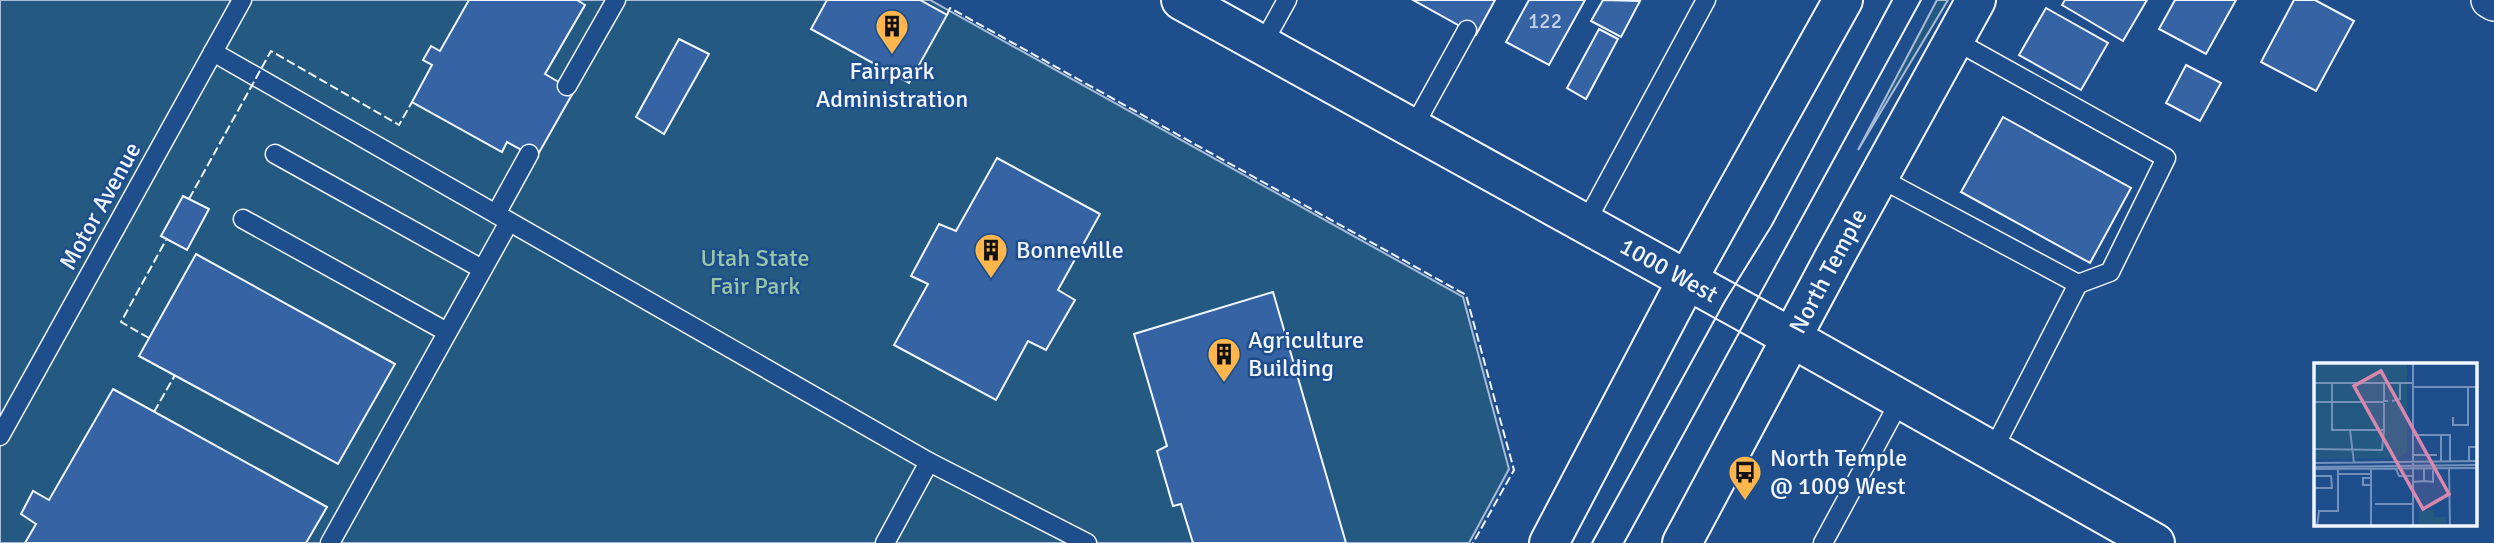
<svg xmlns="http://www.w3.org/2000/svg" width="2494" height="543" font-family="Signika,sans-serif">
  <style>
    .green { fill: #245a82; stroke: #a8bbd7; stroke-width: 2 }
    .building { fill: #3563a3; stroke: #f2f6ff; stroke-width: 2 }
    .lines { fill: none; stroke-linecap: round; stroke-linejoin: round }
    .lane-casing { stroke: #f2f6ff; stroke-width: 21 }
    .street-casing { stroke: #f2f6ff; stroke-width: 38 }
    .secondary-casing { stroke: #f2f6ff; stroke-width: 42 }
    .lane { stroke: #1f4e8c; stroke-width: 18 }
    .street { stroke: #1f4e8c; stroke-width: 35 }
    .secondary { stroke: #1f4e8c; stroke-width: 38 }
    .tram { stroke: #f2f6ff; stroke-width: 2 }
    .fence { stroke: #f2f6ff; stroke-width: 2; stroke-dasharray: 9 3.5; stroke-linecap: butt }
    .labels { text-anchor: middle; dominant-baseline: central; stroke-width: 5; stroke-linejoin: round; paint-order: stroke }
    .number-label { font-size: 21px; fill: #c3d1e8 }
    .poi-label { font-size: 24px; fill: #f2f6ff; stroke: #1f4e8c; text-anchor: start }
    .street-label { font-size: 24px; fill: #f2f6ff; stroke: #1f4e8c }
    .park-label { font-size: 24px; fill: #97c8a6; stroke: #1f4e8c }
    .inset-road { fill: none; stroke: #7391ba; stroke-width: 2 }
    .view { fill: #da87ad; fill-opacity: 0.15; stroke: #da87ad; stroke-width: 3.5 }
    .inset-edge { fill: none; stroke: #f2f6ff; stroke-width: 3.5 }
  </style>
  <rect width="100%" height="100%" fill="#1f4e8c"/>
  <!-- green -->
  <g class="green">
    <polygon points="0,0 930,0 1463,297 1509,469 1469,543 0,543"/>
    <polygon points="1937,0 1948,0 1858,150"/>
  </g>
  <!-- building -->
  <g class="building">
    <polygon points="469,0 577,0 585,5 545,74 574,91 536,158 507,142 502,152 412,102 432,65 423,60 431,46 440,51"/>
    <polygon points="827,0 920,0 947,15 909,83 811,29"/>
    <polygon points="1413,0 1495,0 1476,35"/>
    <polygon points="1529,0 1585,0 1549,65 1506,42"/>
    <polygon points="1603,0 1640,1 1621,37 1591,21"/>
    <polygon points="2065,0 2147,0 2123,41 2062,5"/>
    <polygon points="2175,0 2236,0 2206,54 2159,29"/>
    <polygon points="2294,0 2315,0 2354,21 2316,91 2261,62"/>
    <polygon points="2046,8 2108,43 2081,90 2019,55"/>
    <polygon points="1599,29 1618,39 1586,99 1567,88"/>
    <polygon points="679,39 709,54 664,134 636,117"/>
    <polygon points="2186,65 2221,83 2200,121 2166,103"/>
    <polygon points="2003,117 2131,188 2090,263 1961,192"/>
    <polygon points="997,158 1100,214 1058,290 1075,300 1046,350 1028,341 996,400 894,345 928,284 911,276 939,224 956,231"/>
    <polygon points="183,196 209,209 187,250 161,236"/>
    <polygon points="196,254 395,364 338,464 139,356"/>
    <polygon points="1273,292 1346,543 1193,543 1181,504 1173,506 1157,451 1167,446 1134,334"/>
    <polygon points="113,389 327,507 306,543 25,543 36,524 21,514 33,491 49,500"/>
  </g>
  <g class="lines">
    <defs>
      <g id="lane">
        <polyline points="1954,40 2166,158 2110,272 2078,284"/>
        <polyline points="1262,45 1287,0"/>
        <polyline points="213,52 496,214 529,154"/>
        <polyline points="567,86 616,0"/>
        <polyline points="1413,128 1467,30"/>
        <polyline points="275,154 482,269"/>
        <polyline points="1878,177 2078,284 1993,450"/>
        <polyline points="496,214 929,462 885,543"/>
        <polyline points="243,219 447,332"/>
        <polyline points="1585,224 1706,0"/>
        <polyline points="0,436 242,0"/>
        <polyline points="929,462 1087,543"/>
        <polyline points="330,543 509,222"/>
        <polyline points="1823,543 1901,399"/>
      </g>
      <polyline id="street" points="2489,0 2494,3"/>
      <g id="secondary">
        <polyline points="1181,0 1792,338 2155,543"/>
        <polyline points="1549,543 1687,280 1843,0"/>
        <polyline points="1682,543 1834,258 1976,0"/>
      </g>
    </defs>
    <!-- lane casing -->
    <use href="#lane" class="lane-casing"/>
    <!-- street casing -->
    <use href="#street" class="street-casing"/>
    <!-- secondary casing -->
    <use href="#secondary" class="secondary-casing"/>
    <!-- lane -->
    <use href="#lane" class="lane"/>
    <!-- street -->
    <use href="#street" class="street"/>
    <!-- secondary -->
    <use href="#secondary" class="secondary"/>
    <!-- tram -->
    <g class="tram">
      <polyline points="1592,543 1725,301 1772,225 1892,0"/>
      <polyline points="1624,543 1921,0"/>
    </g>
    <!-- fence -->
    <g class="fence">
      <polyline points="947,15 950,8 1466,295 1514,470 1473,543"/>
      <polyline points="189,199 271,51 399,125 412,102"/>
      <polyline points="149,338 121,322 166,240"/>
      <polyline points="154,412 175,375"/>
    </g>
  </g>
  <!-- icons -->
  <defs>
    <symbol id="building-pin" viewBox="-11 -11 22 30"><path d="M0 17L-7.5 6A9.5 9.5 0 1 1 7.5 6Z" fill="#ffb74d" stroke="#1f4e8c"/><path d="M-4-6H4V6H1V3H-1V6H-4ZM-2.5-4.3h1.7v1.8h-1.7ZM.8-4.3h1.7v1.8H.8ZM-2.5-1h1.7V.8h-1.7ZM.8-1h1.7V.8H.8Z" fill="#111"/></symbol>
    <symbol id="bus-pin" viewBox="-11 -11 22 30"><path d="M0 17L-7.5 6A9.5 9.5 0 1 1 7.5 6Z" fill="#ffb74d" stroke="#1f4e8c"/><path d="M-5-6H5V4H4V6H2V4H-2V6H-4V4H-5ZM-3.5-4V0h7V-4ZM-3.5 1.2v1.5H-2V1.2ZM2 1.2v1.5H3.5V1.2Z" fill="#111"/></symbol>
  </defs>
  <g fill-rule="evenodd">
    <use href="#building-pin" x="873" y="7" width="38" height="52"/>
    <use href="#building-pin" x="972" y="231" width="38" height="52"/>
    <use href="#building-pin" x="1205" y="335" width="38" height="52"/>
    <use href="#bus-pin" x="1726" y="453" width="38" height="52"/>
  </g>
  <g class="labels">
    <!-- number labels -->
    <g class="number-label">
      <text x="1545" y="21">122</text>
    </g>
    <!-- poi labels -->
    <g class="poi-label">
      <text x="892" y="71" text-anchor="middle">Fairpark<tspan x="892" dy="28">Administration</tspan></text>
      <text x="1016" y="250">Bonneville</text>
      <text x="1248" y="340">Agriculture<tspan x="1248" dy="28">Building</tspan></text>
      <text x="1770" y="458">North Temple<tspan x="1770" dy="28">@ 1009 West</tspan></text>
    </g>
    <!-- street labels -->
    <g class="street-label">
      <text transform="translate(100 206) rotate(-61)">Motor Avenue</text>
      <text transform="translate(1669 270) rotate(29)">1000 West</text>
      <text transform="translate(1828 271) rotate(-62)">North Temple</text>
    </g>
    <!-- park labels -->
    <g class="park-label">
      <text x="755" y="258">Utah State<tspan x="755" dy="28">Fair Park</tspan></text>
    </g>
  </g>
  <!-- overview -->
  <g transform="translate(2314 363)">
    <rect width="163" height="163" fill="#1f4e8c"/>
    <path d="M0 0H93V88L85 95 0 96ZM105 147H119L120 154H132V163H105Z" fill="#245a82"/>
    <path class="inset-road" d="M0 20H99M18 20V67H36L40 100M70 20V38H74M99 24H163M78 38 86 36V20M0 39H70M139 54V62H154V24M36 67H70V40M99 72H136V99M127 72V99M0 86 68 87 70 67M99 92H123M155 98V84H163M0 100 163 98M0 104 163 102M135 105 136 163M0 106 163 105M57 106V163M82 106 85 113H99M24 111H57M0 113H17L18 125H0M110 118 119 119V106M99 119 110 118V106M57 122H49V115H57M61 141H99M3 163 5 148H24V106M99 163V0"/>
    <path class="view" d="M67 8 135 131 109 146 40 23Z"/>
    <rect width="163" height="163" class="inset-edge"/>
  </g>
</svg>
